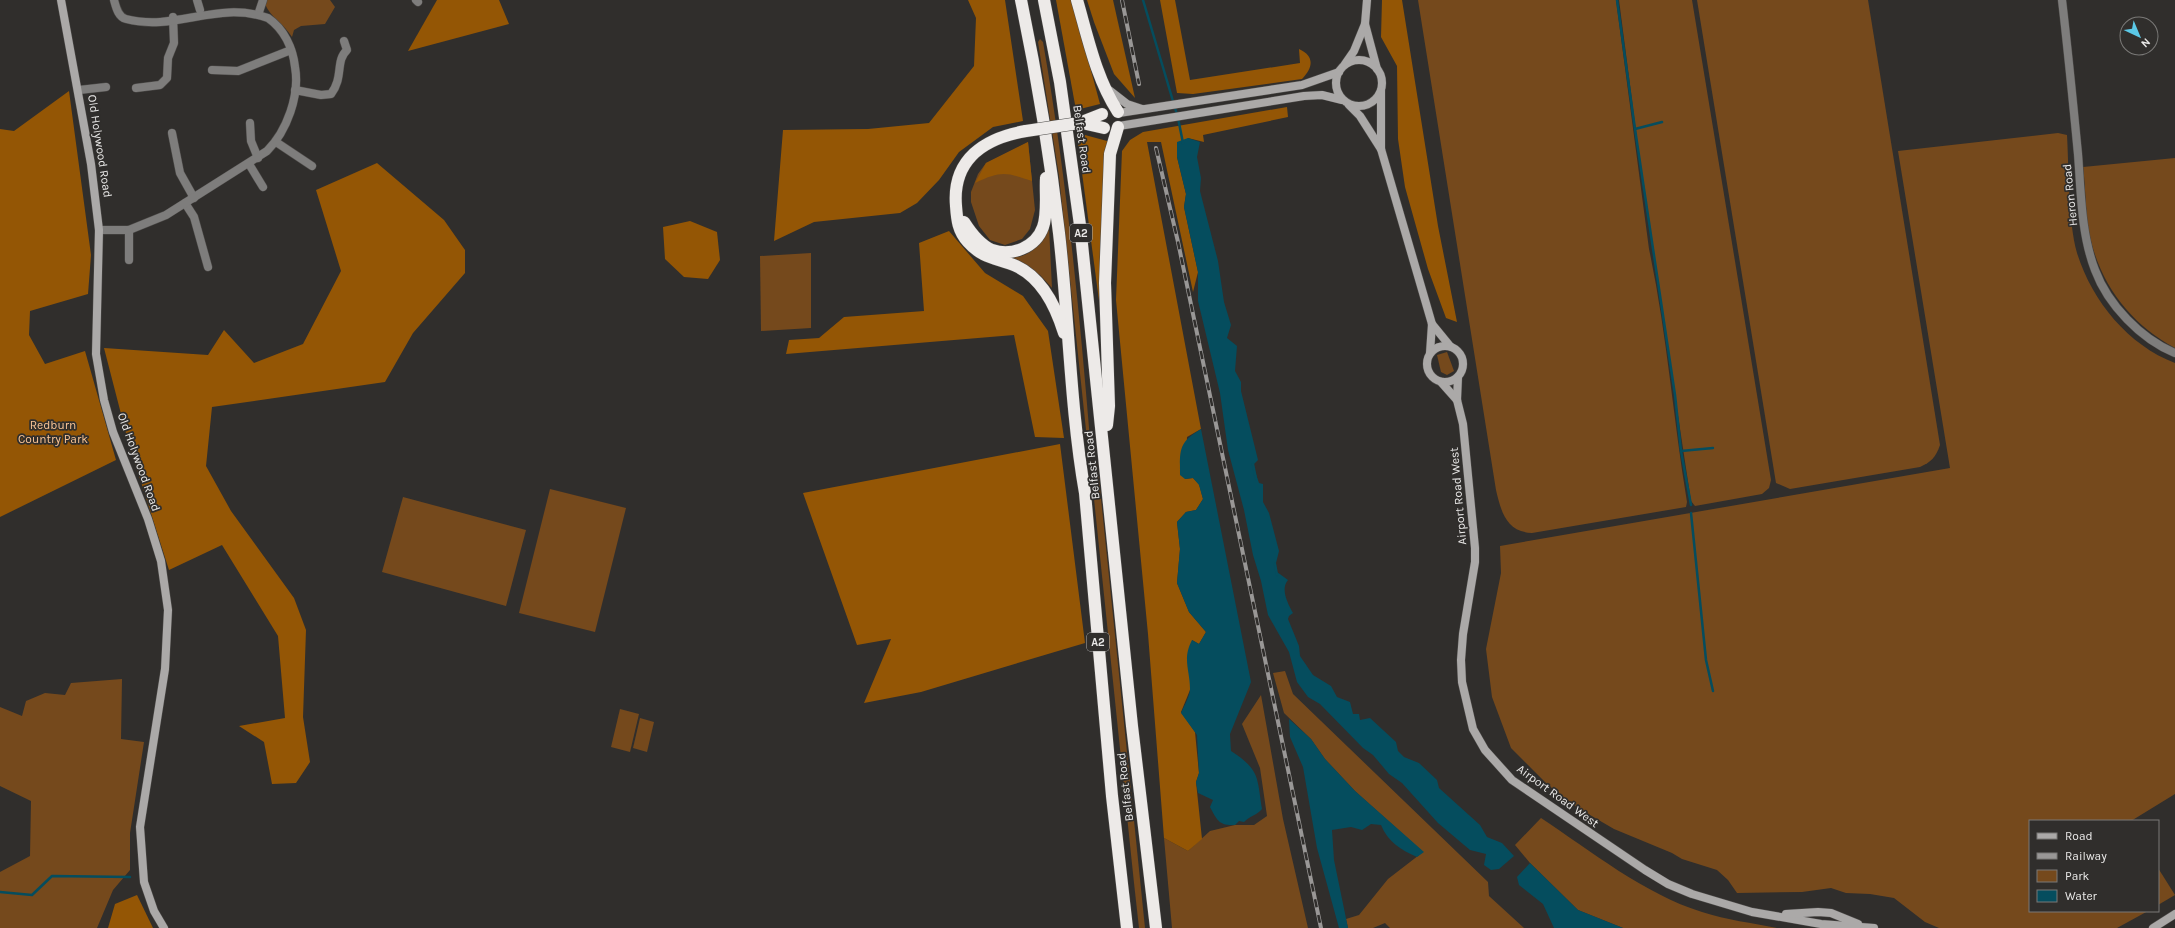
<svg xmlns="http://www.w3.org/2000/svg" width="2175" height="928" font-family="Karla,sans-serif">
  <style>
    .green { fill: #75491c }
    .forest { fill: #945605 }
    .water { fill: #054d5e }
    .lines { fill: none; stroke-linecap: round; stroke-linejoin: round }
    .stream { stroke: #054d5e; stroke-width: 2.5 }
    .street-casing { stroke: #4e4c4a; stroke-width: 9 }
    .secondary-casing { stroke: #4e4c4a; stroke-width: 9 }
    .highway-casing { stroke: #4e4c4a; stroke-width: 13 }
    .street { stroke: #7e7d7c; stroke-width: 8 }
    .secondary { stroke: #aba9a8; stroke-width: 8 }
    .highway { stroke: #edeae8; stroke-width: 12 }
    .rail-casing { stroke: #999796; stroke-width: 4 }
    .rail { stroke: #302e2c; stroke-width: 2.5; stroke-dasharray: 8; stroke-linecap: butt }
    .highway-bridge-casing { stroke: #4e4c4a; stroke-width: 13; stroke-linecap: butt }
    .highway-bridge { stroke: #edeae8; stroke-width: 12 }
    .labels { text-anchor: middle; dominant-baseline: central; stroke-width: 3.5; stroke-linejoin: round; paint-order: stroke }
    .shield { fill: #302e2c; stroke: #b2b1b0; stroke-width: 1 }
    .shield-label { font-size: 11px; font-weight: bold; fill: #eae9e8 }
    .street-label { font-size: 12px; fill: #eae9e8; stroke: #302e2c }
    .park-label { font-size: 12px; fill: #fac596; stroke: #302e2c }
  </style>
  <rect width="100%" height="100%" fill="#302e2c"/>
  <!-- green -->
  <g class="green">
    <path d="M267 0H330L335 7 325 24 301 26 294 30 292 37C284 24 271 18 265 4Z"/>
    <path d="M1418 0H1616L1649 249C1667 333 1673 418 1687 502L1686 507 1532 533C1506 532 1501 511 1496 490Z"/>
    <polygon points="1619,0 1692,0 1771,480 1769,488 1762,494 1695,506 1691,501 1643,185"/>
    <path d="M1697 0H1868L1940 445C1936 457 1931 462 1920 467L1790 489 1776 483Z"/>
    <path d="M1040 39 1043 42C1066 174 1079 306 1090 439H1087L1059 176 1038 42Z"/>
    <path d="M2058 133 2067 135C2069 170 2068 220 2077 253 2092 301 2128 345 2175 363V794L2131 821H2030V911H2148L2117 928H1939L1925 922 1894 898 1870 894 1846 893 1831 888 1802 892 1737 893 1728 880 1717 870 1682 859 1672 853 1614 829 1578 808 1548 785 1511 748 1492 697 1486 649 1501 573 1500 546 1950 468 1898 151Z"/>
    <polygon points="1028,142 1035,210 1030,229 1022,239 1005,245 990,240 979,226 971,202 971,192 978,174 986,163"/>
    <path d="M2175 158V348C2132 325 2101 286 2090 237 2085 215 2086 190 2083 167Z"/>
    <path d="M1049 227 1052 288 1040 275 998 258C1028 259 1035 252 1049 227Z"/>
    <polygon points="811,253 811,328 761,331 760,256"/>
    <polygon points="1447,352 1454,371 1447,375 1441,372 1437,355"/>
    <polygon points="1091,461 1097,464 1099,479 1145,928 1139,928 1134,883 1091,470"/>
    <polygon points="550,489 626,508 595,632 519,613"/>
    <polygon points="403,497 526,530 506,606 382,572"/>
    <polygon points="1285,671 1293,694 1488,882 1489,896 1524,928 1390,928 1385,923 1373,928 1348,928 1346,919 1359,915 1388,879 1423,852 1355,791 1325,759 1311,739 1284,713 1273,673"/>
    <polygon points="122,679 121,739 144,742 130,833 130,870 113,890 97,928 0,928 0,872 30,856 31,801 0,786 0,707 22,716 26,701 45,693 65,695 71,683"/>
    <polygon points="1261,695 1283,819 1308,928 1172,928 1164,838 1188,851 1210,831 1235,825 1254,825 1267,816 1260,768 1242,724"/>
    <polygon points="620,709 639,714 630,752 611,747"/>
    <polygon points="640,718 654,722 647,752 633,748"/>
    <path d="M1541 818C1591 851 1644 894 1702 912 1727 920 1752 923 1777 928H1623L1578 910 1530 863 1515 845Z"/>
    <polygon points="2158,868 2175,895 2158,905"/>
  </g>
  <!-- forest -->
  <g class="forest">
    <polygon points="437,0 499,0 509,24 408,51"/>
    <polygon points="968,0 1005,0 1023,121 993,127 959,152 939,180 917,203 900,213 814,222 774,241 783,130 868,129 929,123 974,66 976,18"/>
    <polygon points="1056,0 1072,0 1100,104 1076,110"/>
    <polygon points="1087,0 1113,0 1135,98 1114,74 1094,22"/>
    <path d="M1160 0H1175L1190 80 1300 63 1299 49C1315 56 1313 68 1302 79L1193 94 1177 93Z"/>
    <polygon points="1382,0 1402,0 1438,226 1457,322 1446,318 1428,269 1405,187 1398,139 1397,66 1381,37"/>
    <polygon points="69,91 91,255 88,294 30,311 29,335 45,364 85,351 116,460 0,517 0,129 14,131"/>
    <polygon points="1287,107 1288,117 1203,135 1204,142 1188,138 1177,157 1186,194 1184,207 1198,272 1193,292 1161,142 1147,142 1201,429 1187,437 1185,479 1193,478 1199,484 1203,499 1196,510 1186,512 1177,522 1180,549 1177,583 1189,612 1206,632 1199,644 1192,640 1190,690 1181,712 1195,732 1199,773 1196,782 1202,839 1188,851 1164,838 1148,634 1116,300 1122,151 1130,140 1143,132"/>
    <polygon points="1077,135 1085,135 1107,141 1100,308"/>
    <path d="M1028 142 1032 181C1005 172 1001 171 975 183L986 163Z"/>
    <polygon points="377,163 444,220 465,250 465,273 413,333 385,382 212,407 206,466 231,511 294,598 306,630 303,717 310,762 296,783 272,784 264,742 239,726 285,718 278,636 222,545 169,570 128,441 104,348 208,355 224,330 254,363 303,344 341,271 316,190"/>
    <polygon points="690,221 717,232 720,260 708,279 684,277 665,259 663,227"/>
    <polygon points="949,231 985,273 1023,296 1048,331 1064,438 1035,437 1014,335 786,354 789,340 819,338 844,317 924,311 919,243"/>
    <polygon points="1060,444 1085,643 921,692 864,703 891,639 857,645 803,493"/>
    <polygon points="137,895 153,928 108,928 115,904"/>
  </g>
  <!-- water -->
  <g class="water">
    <path d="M1188 138 1200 142 1197 157 1201 178 1200 191 1218 261 1224 302 1231 325 1227 338 1237 346 1235 371 1241 382V391L1258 460 1253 465 1259 483 1263 484V502L1269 513 1279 551 1275 567 1277 572 1288 580C1280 589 1288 604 1293 613L1289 616 1288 619 1299 646 1300 656 1313 675 1331 686 1337 697 1350 702 1353 714H1359L1360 720 1370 718 1396 742 1398 751 1404 757 1419 763 1437 780 1439 788 1480 825 1487 837 1502 843 1514 856 1499 869 1491 870 1484 865 1486 854 1470 850 1438 823 1402 783 1389 774 1373 755 1363 748 1320 704 1308 697 1297 682 1289 652 1268 615 1261 581 1253 555 1244 510 1228 450 1220 393 1198 301V272L1184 207 1186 194 1177 157V142Z"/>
    <path d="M1201 429 1251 682 1230 734 1231 751C1260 770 1257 777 1262 809 1257 815 1250 816 1244 822L1239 821 1235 825C1219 826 1217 820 1210 807L1213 800 1198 793 1196 782 1199 773 1197 735 1181 713C1184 706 1190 696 1190 689 1190 670 1182 659 1192 640L1199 644 1206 632 1189 612 1177 583 1180 549 1177 522 1186 512 1196 510 1203 499 1199 485 1193 478 1185 479 1180 475C1180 450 1178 443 1201 429Z"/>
    <path d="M1289 719 1311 739 1325 759 1355 791 1424 852 1417 857C1401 850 1388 842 1381 825L1371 824 1362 830 1351 827 1332 830 1334 860 1348 928H1339L1317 848 1303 767 1290 737Z"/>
    <polygon points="1530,863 1578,910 1623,928 1554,928 1543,904 1519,885 1517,877"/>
  </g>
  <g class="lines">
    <!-- stream -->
    <g class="stream">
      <polyline points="1143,0 1178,118 1183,143"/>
      <polyline points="1617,0 1635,129 1662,122"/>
      <polyline points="1635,129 1675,395 1681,451 1713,448"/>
      <polyline points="1681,451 1691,505"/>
      <polyline points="1253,464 1256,479"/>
      <polyline points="1691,513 1706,660 1713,691"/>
      <polyline points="1275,564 1277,575"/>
      <polyline points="0,892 32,895 52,876 130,877"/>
    </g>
    <defs>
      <g id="street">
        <polyline points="197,0 200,10"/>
        <polyline points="416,0 418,2"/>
        <path d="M2062 0C2068 51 2073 102 2078 154 2081 192 2081 234 2095 270 2108 305 2141 339 2175 353"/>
        <polyline points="259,12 263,0"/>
        <polyline points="212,70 238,71 291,50"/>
        <polyline points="136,88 160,85 167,78 168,58 174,43 173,17"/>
        <polyline points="79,90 106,87"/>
        <path d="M295 90 321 95 331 94C344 77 335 61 347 50L344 41"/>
        <polyline points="250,123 251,141 258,158"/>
        <polyline points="172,133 180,173 194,198"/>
        <polyline points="276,142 312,166"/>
        <polyline points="249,164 263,187"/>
        <polyline points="185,203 194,217 208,267"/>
        <path d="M99 230H129L166 215 267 151C287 131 300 95 295 67 293 48 284 29 268 18 217 0 176 32 126 19 118 17 116 7 114 0"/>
        <polyline points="129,260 129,230"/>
      </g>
      <g id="secondary">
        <polyline points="61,0 91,164 99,230 96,354 104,400 113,432 148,519 161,561 168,610 165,669 140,827 144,882 154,911 164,928"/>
        <polyline points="1367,0 1365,24 1377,69"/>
        <circle cx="1359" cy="83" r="23"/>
        <polyline points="1345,64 1354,51 1365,24"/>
        <polyline points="1109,90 1127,104 1142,109"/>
        <polyline points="1381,91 1381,149 1432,324 1430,353"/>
        <polyline points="1349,105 1360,116 1381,149"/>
        <polyline points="1119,113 1302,85 1339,72"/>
        <polyline points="1119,126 1304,96 1322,95 1342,100"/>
        <polyline points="1432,324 1450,346"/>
        <circle cx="1445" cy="364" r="18"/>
        <polyline points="1458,377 1457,400 1463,424 1475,548 1475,562 1463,634 1461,660 1462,682 1473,729 1485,750 1512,780 1645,870 1668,884 1692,894 1752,912 1821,924 1874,928"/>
        <polyline points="1441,382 1457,400"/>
        <polyline points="1786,914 1818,912 1831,913 1858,924"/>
        <polyline points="2153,928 2175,914"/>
      </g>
      <g id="highway">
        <path d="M1021 0C1037 77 1050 155 1059 233 1069 320 1070 407 1085 493L1112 796 1127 928"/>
        <polyline points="1044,0 1060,82 1080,225 1132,726 1156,928"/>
        <path d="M1077 0C1088 38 1096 78 1118 112"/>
        <polyline points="1079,123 1102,114"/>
        <polyline points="1082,123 1104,128"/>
        <path d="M1026 131C985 138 952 159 956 206 957 220 958 231 968 242 983 259 997 258 1016 266 1042 278 1056 307 1064 333"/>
        <path d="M964 222C971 233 980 245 992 250 1012 257 1036 247 1043 227 1048 213 1045 193 1046 178"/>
        <polyline points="1107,425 1109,406 1105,283 1110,154 1118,127"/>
      </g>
    </defs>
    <!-- street casing -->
    <use href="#street" class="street-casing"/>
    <!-- secondary casing -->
    <use href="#secondary" class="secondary-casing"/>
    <!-- highway casing -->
    <use href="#highway" class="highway-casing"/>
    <!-- street -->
    <use href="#street" class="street"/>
    <!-- secondary -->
    <use href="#secondary" class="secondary"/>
    <!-- highway -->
    <use href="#highway" class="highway"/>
    <defs>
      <g id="rail">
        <polyline points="1122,0 1139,84"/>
        <polyline points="1156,148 1178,242 1321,928"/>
      </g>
    </defs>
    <!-- rail casing -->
    <use href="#rail" class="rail-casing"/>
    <!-- rail -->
    <use href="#rail" class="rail"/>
    <defs>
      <polyline id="highway-bridge" points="1026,131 1079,123"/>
    </defs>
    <!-- highway-bridge casing -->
    <use href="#highway-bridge" class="highway-bridge-casing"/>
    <!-- highway-bridge -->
    <use href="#highway-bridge" class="highway-bridge"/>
  </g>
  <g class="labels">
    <!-- shield labels -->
    <g class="shield">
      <rect x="1070" y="224" width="22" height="18" rx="3"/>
      <rect x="1087" y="633" width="22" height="18" rx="3"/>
    </g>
    <g class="shield-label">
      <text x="1081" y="233">A2</text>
      <text x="1098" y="642">A2</text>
    </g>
    <!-- street labels -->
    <g class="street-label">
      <text transform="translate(1082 139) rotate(82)">Belfast Road</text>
      <text transform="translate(100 146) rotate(81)">Old Holywood Road</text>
      <text transform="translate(2070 195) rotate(-96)">Heron Road</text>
      <text transform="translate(139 462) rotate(70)">Old Holywood Road</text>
      <text transform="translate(1092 465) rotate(-96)">Belfast Road</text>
      <text transform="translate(1458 496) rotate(-95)">Airport Road West</text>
      <text transform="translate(1125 787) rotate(-97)">Belfast Road</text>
      <text transform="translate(1558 796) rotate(36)">Airport Road West</text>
    </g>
    <!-- park labels -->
    <g class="park-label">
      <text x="53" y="425">Redburn<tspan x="53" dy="14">Country Park</tspan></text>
    </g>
  </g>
  <!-- legend -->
  <rect x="2029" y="820" width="130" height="92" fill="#302e2c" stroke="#7a7977"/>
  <rect x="2037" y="833" width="20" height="6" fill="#aba9a8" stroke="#7a7977"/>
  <text x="2065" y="840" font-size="12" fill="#eae9e8">Road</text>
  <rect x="2037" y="853" width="20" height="6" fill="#999796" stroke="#7a7977"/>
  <text x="2065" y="860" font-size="12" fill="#eae9e8">Railway</text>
  <rect x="2037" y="870" width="20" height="12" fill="#75491c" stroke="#7a7977"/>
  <text x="2065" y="880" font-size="12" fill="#eae9e8">Park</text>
  <rect x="2037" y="890" width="20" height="12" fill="#054d5e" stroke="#7a7977"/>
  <text x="2065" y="900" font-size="12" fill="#eae9e8">Water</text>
  <!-- north arrow -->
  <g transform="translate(2139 36) rotate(136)"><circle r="19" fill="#302e2c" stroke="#7a7977"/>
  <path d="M0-3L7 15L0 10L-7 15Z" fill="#5bc8e6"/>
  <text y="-6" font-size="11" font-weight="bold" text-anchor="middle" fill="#eae9e8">N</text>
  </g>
</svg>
